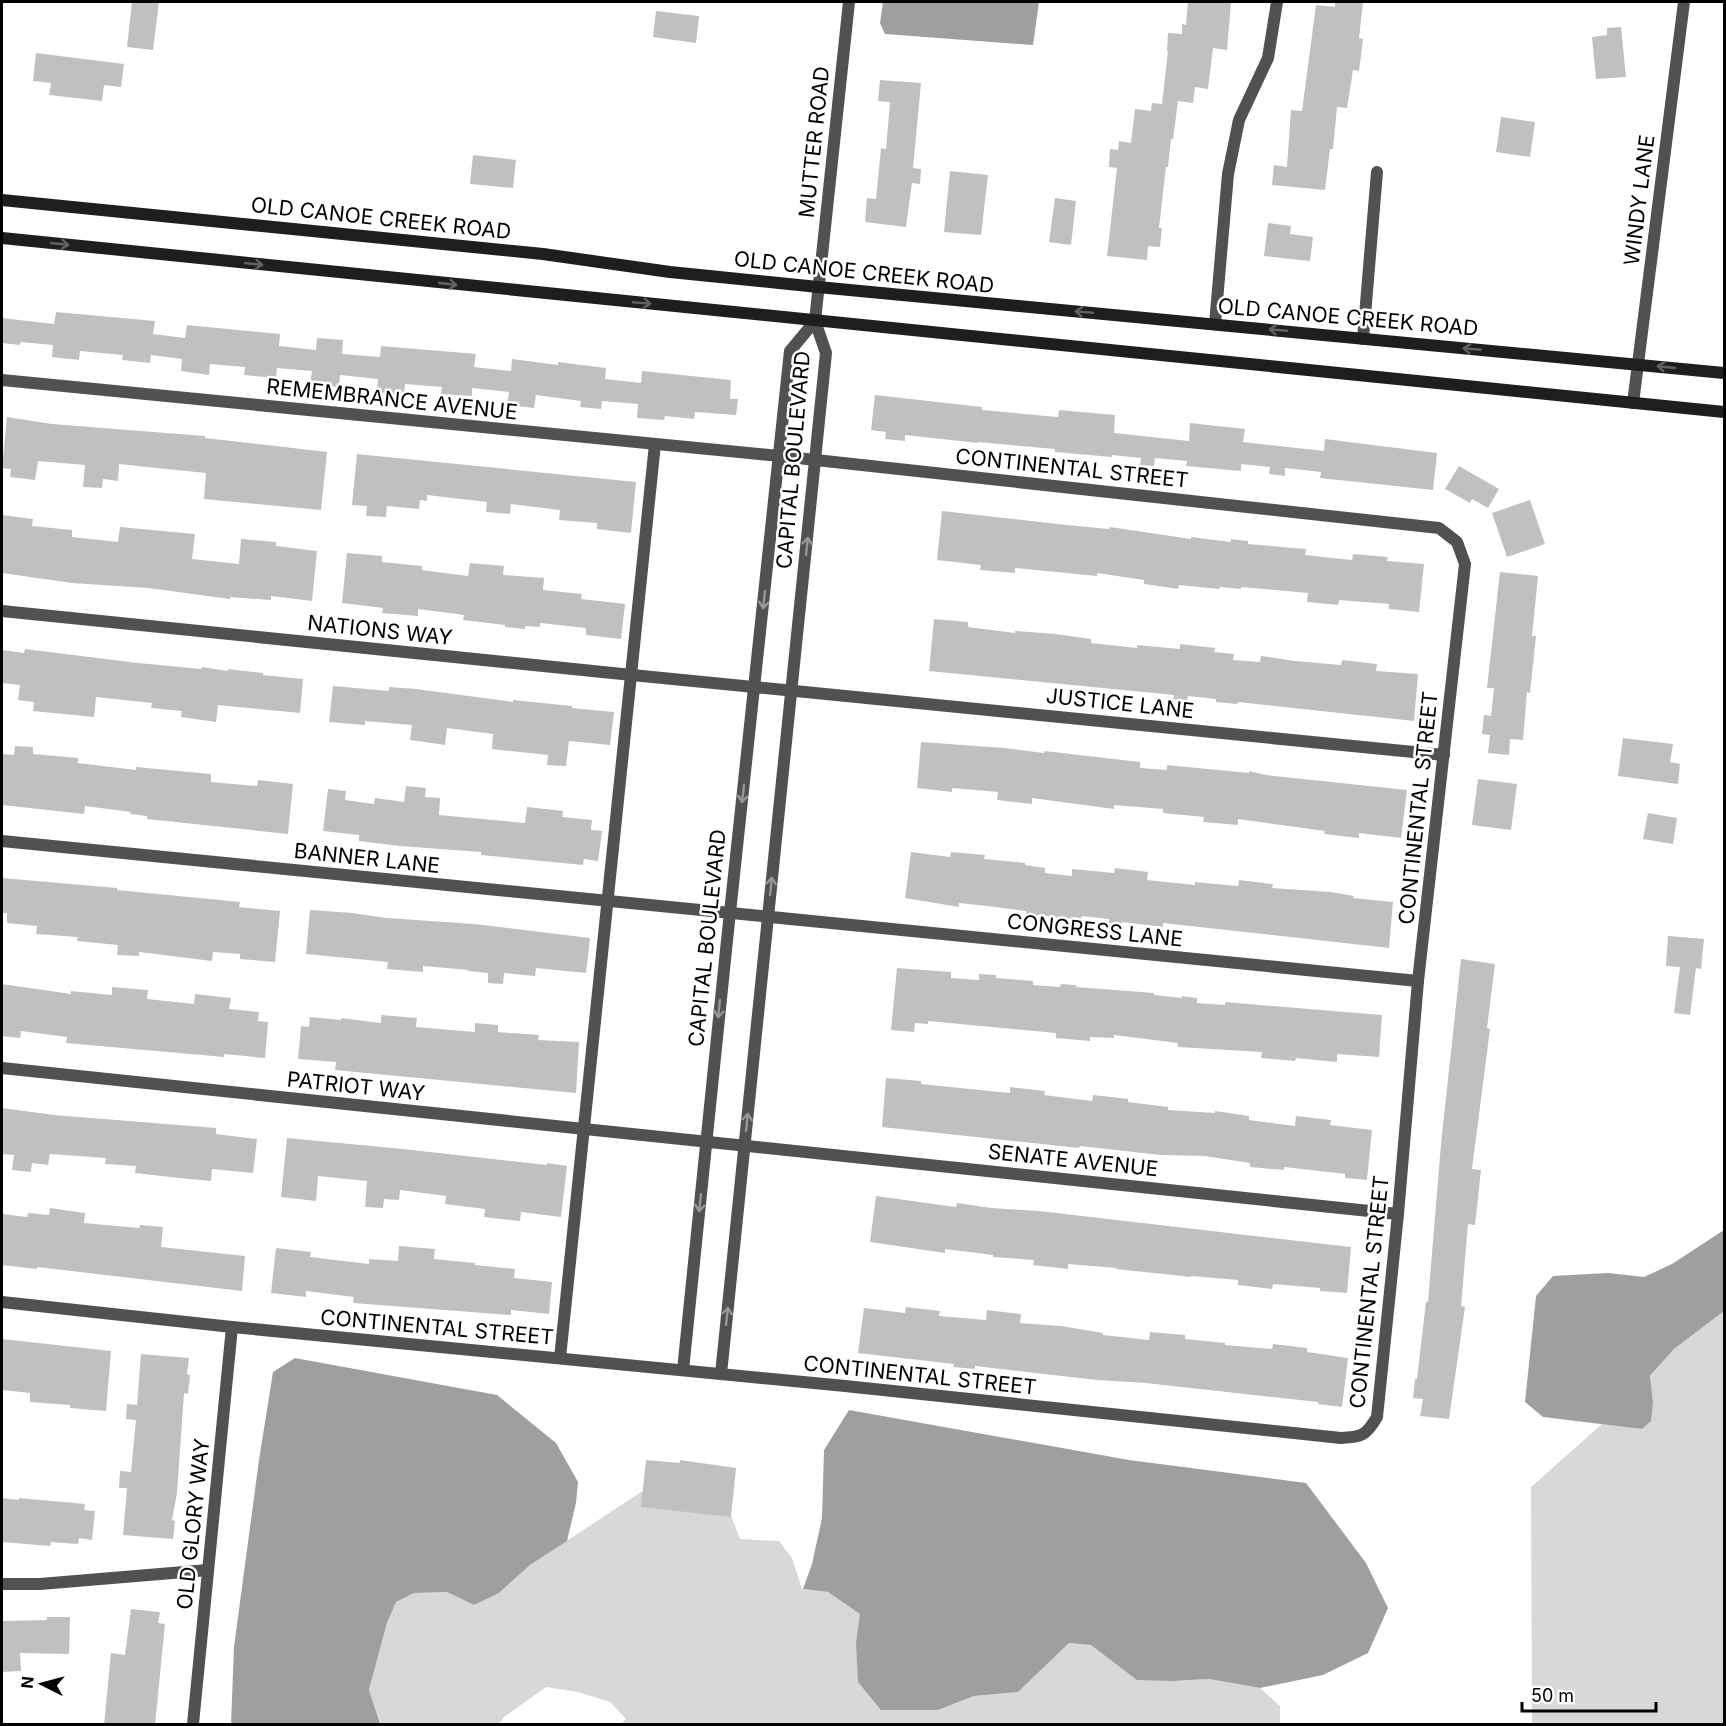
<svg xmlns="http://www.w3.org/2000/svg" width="1726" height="1726" font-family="Inter,sans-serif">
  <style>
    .green { fill: #d8d8d8 }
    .water { fill: #9f9f9f }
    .building { fill: #c0c0c0 }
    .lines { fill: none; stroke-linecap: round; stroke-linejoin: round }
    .minor { stroke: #515151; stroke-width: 12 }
    .secondary { stroke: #1e1e1e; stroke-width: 12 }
    .oneway { stroke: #626262 }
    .oneway2 { stroke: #979797 }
    .labels { text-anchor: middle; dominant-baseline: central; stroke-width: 5; stroke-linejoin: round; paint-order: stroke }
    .street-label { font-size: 21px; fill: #000; stroke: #fff }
  </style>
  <rect width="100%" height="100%" fill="#fff"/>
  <!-- green -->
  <g class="green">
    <polygon points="1724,1311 1724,1724 1532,1724 1531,1487 1602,1424 1642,1429 1653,1402 1650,1377 1674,1349"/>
    <polygon points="647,1488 721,1489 740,1539 779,1541 792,1558 802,1589 828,1592 861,1614 856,1642 938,1710 974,1696 1018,1692 1069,1643 1091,1645 1113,1660 1172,1681 1209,1679 1260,1688 1280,1706 1280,1724 621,1724 626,1719 610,1702 578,1692 546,1687 504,1717 499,1724 381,1724 369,1691 387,1623 396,1602 414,1593 447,1592 474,1605 499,1593 530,1565"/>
  </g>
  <!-- water -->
  <g class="water">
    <polygon points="883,2 1039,2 1033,45 885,34 880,23"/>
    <polygon points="1724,1230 1724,1311 1674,1349 1650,1376 1653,1402 1651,1421 1642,1429 1543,1417 1525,1402 1536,1296 1553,1276 1608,1273 1644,1277 1672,1264"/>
    <polygon points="295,1358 497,1395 556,1443 578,1482 576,1503 567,1541 530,1565 499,1593 474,1605 447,1592 414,1593 396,1602 387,1623 369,1690 380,1723 378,1724 231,1724 234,1647 259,1460 273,1372"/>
    <polygon points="849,1410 1129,1460 1306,1483 1366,1563 1388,1608 1368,1653 1323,1675 1260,1688 1209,1679 1172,1681 1137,1680 1091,1645 1069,1643 1018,1692 974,1696 938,1710 881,1710 858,1682 856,1642 860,1614 828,1592 803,1589 812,1564 822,1518 824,1450"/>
  </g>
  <!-- building -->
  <g class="building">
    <polygon points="132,2 159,2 153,50 127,47"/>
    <polygon points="1188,2 1231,2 1227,50 1213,48 1208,89 1195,87 1193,103 1178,101 1173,139 1171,139 1168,167 1166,167 1159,228 1162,228 1160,247 1148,246 1147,260 1107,256 1117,168 1109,167 1110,149 1118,150 1119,141 1131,143 1135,109 1151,111 1152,103 1162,104 1168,51 1167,51 1168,33 1182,34 1182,24 1186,25"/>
    <polygon points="1335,2 1363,2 1359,38 1363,39 1359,71 1353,70 1347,108 1337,107 1333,149 1330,149 1325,190 1272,185 1274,165 1287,167 1291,110 1302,111 1316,5 1335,7"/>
    <polygon points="656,11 699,16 696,43 653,37"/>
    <polygon points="1621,27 1626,77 1596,79 1592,37 1607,35 1607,28"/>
    <polygon points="36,53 124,64 121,87 104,85 102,101 49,95 51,83 33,81"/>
    <polygon points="880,80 921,83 913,168 921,169 920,184 912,183 906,227 865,222 867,198 876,199 881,148 886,149 890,102 878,101"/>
    <polygon points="1501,117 1535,122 1530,157 1496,152"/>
    <polygon points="473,155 516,160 513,188 470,184"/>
    <polygon points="950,171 988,175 981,235 944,232"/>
    <polygon points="1055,198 1076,201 1071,245 1049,242"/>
    <polygon points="1268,223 1291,226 1290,234 1313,237 1310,261 1264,256"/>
    <polygon points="56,312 155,321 153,334 185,338 187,325 280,334 279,346 316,350 317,338 343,340 342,354 380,357 381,346 476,354 474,367 511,371 512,359 558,365 558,362 606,368 605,379 641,383 642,371 731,380 730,399 738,399 736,415 695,412 694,419 665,416 664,420 637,418 638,404 602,401 601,409 580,407 581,401 536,395 534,408 507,405 509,392 472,388 472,396 441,394 442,387 405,384 404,395 377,392 378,379 340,375 339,387 310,385 312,371 277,368 276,378 244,375 245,367 210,364 209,375 181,371 182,359 151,355 150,363 122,360 123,355 80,351 79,360 52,357 53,345 21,342 20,345 2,343 2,318 54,324"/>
    <polygon points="875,395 982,407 982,410 1058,417 1059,410 1115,415 1114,433 1189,441 1190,423 1245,429 1243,442 1324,451 1325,439 1437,453 1433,490 1320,478 1321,472 1285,468 1285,476 1269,474 1270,467 1241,464 1241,471 1186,466 1187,461 1155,458 1154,466 1140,465 1141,458 1112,455 1112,457 1055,452 1055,449 978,442 978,443 905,435 905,441 885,439 886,432 871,430"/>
    <polygon points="7,417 52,424 205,436 205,438 327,452 321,510 204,499 206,473 166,469 119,464 118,481 103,479 102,488 83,487 85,465 38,461 35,480 10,477 11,469 2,468"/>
    <polygon points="357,454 636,482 631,533 597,529 597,523 559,520 560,510 511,504 510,514 486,512 487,502 427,495 427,501 420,500 419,509 387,506 386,517 366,516 367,506 352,505"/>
    <polygon points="1459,466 1499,489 1488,508 1472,499 1470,503 1445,489"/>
    <polygon points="1530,500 1545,544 1507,557 1492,513"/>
    <polygon points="942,511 1067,525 1109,529 1110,527 1191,539 1191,537 1231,542 1231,539 1248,541 1248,544 1306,549 1305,555 1352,560 1353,554 1388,557 1387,561 1424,564 1419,612 1389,609 1389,604 1339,600 1338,605 1307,602 1308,593 1241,587 1241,589 1220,587 1219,589 1179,585 1178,589 1144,584 1144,580 1097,573 1097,576 1015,568 1015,573 980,570 981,565 937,560"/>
    <polygon points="2,515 33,519 32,526 72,530 72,537 118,542 120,527 195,534 192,559 239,564 241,539 276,542 276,546 317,551 312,601 271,596 271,600 230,597 230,599 148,588 72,583 2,573"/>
    <polygon points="347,553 382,556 382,562 422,566 422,570 468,576 470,563 504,566 503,575 544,578 543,590 582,594 581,599 625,604 621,639 586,635 586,628 540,623 540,627 525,626 525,629 505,627 505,625 463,620 464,615 418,609 418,616 382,613 383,608 342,603"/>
    <polygon points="1500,572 1538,576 1532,636 1536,636 1530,693 1527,692 1523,740 1510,739 1509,755 1488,753 1490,735 1482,734 1484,715 1491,716 1494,688 1487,688"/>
    <polygon points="934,619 968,622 968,627 1015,633 1015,631 1056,634 1091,639 1091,643 1137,648 1137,645 1180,649 1180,644 1215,648 1214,652 1234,654 1233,660 1260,662 1261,656 1295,661 1341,665 1342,660 1377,664 1376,671 1418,674 1414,721 1238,702 1237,704 1216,702 1216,699 1188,696 1187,701 1173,699 1174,695 929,671"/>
    <polygon points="25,649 138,663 201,669 202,667 228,671 228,669 263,673 263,675 303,679 300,713 218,705 216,722 181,717 182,711 151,708 152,703 96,697 94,717 33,711 34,702 18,700 20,685 2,683 2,650 24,653"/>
    <polygon points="333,686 389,691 389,687 416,689 513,702 513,700 572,706 572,708 614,712 610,745 569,741 566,766 547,765 548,755 492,749 493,734 447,728 445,745 410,740 412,725 365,721 365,725 329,722"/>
    <polygon points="1623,738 1673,744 1670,762 1680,764 1678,784 1618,776"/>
    <polygon points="921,742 1004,748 1044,753 1045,751 1140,762 1140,768 1167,770 1167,765 1249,773 1249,771 1266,775 1407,790 1401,838 1359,833 1359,838 1324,834 1325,831 1238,819 1238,825 1203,822 1204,817 1163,813 1163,809 1114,805 1114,809 1032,798 1032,804 997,800 998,792 952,788 952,792 917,788"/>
    <polygon points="15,746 33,747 33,754 78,758 78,763 136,770 136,767 211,774 211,782 257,786 258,780 293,784 288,834 147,819 147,816 130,814 131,812 85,806 84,814 2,805 2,754 14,755"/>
    <polygon points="1478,779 1517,784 1511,830 1472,825"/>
    <polygon points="406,786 426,788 425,797 440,798 439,815 525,823 527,807 563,811 562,817 592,820 591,830 602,831 598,861 584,859 583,865 481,855 481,852 400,846 359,841 359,835 323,831 328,789 346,791 345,800 374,804 375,798 404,802"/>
    <polygon points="1648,813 1677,818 1673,844 1643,839"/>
    <polygon points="911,852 950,857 951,852 985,855 984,859 1025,863 1025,865 1045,868 1045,873 1072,876 1072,869 1114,873 1115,868 1148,872 1147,880 1195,885 1195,882 1238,886 1239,880 1273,884 1272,888 1331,892 1354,896 1353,898 1393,902 1389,948 1163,923 1163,927 1122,922 1122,924 1109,923 1109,919 1082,916 1081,920 1046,916 1026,914 1026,911 987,906 959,903 959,907 905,898"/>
    <polygon points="2,878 117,888 117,890 240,902 239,907 280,911 275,962 240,959 240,954 213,952 212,961 139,952 139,956 117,955 118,945 77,941 78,937 36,934 37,926 7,923 7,913 2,913"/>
    <polygon points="310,910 352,913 387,918 474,924 590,938 586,973 536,968 535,976 504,973 503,984 488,983 488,973 468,971 469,970 423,966 423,972 387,969 388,962 306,954"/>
    <polygon points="1668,936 1704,939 1701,969 1696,968 1690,1015 1674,1013 1680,967 1666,966"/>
    <polygon points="1461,959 1495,964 1487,1028 1490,1029 1472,1169 1481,1170 1475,1225 1468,1224 1461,1306 1465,1307 1449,1419 1420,1416 1423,1399 1413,1398 1415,1379 1417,1379 1426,1302 1428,1302 1441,1144"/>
    <polygon points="897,968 951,972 951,978 979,980 979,974 996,975 996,978 1033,981 1033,985 1060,987 1061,984 1076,985 1076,987 1154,993 1154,995 1182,998 1182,996 1197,998 1197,1003 1225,1005 1225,1002 1382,1015 1379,1057 1337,1054 1337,1062 1296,1058 1295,1061 1261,1058 1262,1052 1178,1047 1178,1043 1114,1035 1114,1038 1090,1037 1090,1041 1056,1038 1056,1033 928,1021 928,1024 915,1023 914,1032 891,1030"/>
    <polygon points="2,984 71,994 71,991 112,995 112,987 148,990 147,999 194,1004 195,994 231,998 229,1009 259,1012 258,1021 268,1022 265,1058 224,1054 224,1057 66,1043 67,1037 21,1031 20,1038 2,1036"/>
    <polygon points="381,1015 417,1018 416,1027 475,1032 475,1023 498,1025 498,1032 539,1035 538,1040 579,1042 576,1093 335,1070 336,1062 298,1059 301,1026 309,1027 310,1017 341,1020 341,1018 381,1023"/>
    <polygon points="886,1078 921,1081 921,1084 1010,1093 1010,1087 1045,1091 1044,1095 1092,1101 1093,1095 1128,1099 1128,1102 1168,1107 1168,1110 1215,1113 1215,1111 1249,1116 1249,1120 1295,1126 1296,1116 1331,1120 1330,1125 1372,1130 1367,1180 1345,1178 1345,1174 1284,1167 1284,1170 1250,1167 1250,1163 1204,1156 1161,1155 1080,1146 1079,1148 882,1127"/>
    <polygon points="2,1108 54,1115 216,1128 216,1134 257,1139 253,1173 212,1169 211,1181 170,1177 135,1173 136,1166 105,1164 106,1158 50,1154 48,1165 32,1163 31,1172 12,1170 14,1155 2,1154"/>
    <polygon points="287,1138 403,1149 547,1165 547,1163 567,1166 561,1217 521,1212 520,1221 484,1217 485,1209 445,1204 446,1196 400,1190 399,1200 384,1199 383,1208 365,1207 367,1181 318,1176 316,1201 281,1197"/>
    <polygon points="876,1196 956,1207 957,1203 992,1208 1039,1211 1351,1247 1347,1293 1320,1291 1320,1288 1273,1284 1272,1289 1238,1285 1238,1280 1191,1276 1191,1277 1116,1269 1116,1268 1068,1264 1068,1269 1033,1265 1034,1260 993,1257 993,1255 945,1249 945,1253 870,1242"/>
    <polygon points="50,1208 85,1213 84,1223 139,1228 140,1225 163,1227 161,1247 245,1256 242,1291 37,1267 37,1269 2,1265 2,1214 27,1217 28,1213 49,1215"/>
    <polygon points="399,1246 435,1249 434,1259 475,1263 475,1265 515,1269 514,1278 552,1282 549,1314 511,1310 511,1315 353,1303 354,1297 306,1291 306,1297 271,1293 276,1248 311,1252 310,1257 369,1264 369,1259 398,1261"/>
    <polygon points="906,1307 940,1311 939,1316 986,1320 987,1310 1021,1314 1020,1323 1061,1326 1103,1333 1103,1335 1149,1340 1150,1332 1185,1335 1185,1339 1225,1343 1225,1345 1272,1349 1273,1344 1307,1348 1307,1352 1348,1358 1342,1407 1318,1404 1318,1402 1146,1383 1097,1380 975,1366 975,1369 953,1367 954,1364 858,1353 864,1308 905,1313"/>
    <polygon points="2,1339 111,1351 106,1411 70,1408 70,1405 30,1402 30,1393 2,1390"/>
    <polygon points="141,1354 189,1358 187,1374 190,1375 188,1394 184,1393 177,1493 172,1520 175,1521 173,1539 123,1535 127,1488 119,1488 120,1471 131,1472 136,1420 126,1419 127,1404 137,1405"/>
    <polygon points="646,1460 680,1463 680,1460 736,1468 731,1517 641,1507"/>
    <polygon points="2,1498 19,1500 19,1498 85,1504 84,1510 95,1511 92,1540 79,1538 78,1544 51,1542 50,1546 2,1542"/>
    <polygon points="131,1609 160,1612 158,1623 165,1624 155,1725 104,1725 111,1653 125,1655"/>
    <polygon points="47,1617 70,1617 69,1654 20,1653 21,1671 2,1672 2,1621 47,1620"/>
  </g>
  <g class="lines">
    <!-- minor -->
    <g class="minor">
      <polyline points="1215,324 1228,174 1239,120 1268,58 1277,2"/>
      <polyline points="1363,339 1377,172"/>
      <path d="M2 380 779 456 1439 528 1457 542 1465 564 1418 981 1398 1214 1377 1417C1366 1436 1361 1437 1341 1438L845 1386 232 1327 2 1302"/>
      <polyline points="1633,403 1684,2"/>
      <polyline points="2,611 632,675 1444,755"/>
      <polyline points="2,841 1418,981"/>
      <polyline points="2,1068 1398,1214"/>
      <polyline points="560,1358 655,444"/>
      <path d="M683 1370C717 1030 753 691 790 351L815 321"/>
      <polyline points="721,1374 826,353 815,321 849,2"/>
      <polyline points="2,1584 40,1584 208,1570"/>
      <polyline points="193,1724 232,1327"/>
    </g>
    <!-- secondary -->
    <g class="secondary">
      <polyline points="2,200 543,254 670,272 818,287 1724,373"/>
      <polyline points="2,238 1724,412"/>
    </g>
  </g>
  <!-- one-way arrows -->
  <defs><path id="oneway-shaft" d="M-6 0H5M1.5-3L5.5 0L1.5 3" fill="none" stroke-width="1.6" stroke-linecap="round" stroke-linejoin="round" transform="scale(1.5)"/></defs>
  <g class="oneway">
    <use href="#oneway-shaft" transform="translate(60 244) rotate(6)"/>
    <use href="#oneway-shaft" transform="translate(254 264) rotate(6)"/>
    <use href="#oneway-shaft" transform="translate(448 284) rotate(6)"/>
    <use href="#oneway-shaft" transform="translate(642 303) rotate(5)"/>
    <use href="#oneway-shaft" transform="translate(1084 312) rotate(-175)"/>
    <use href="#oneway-shaft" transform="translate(1278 330) rotate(-175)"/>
    <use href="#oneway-shaft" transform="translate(1472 349) rotate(-175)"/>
    <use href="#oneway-shaft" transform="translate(1666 367) rotate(-174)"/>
  </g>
  <g class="oneway2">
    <use href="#oneway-shaft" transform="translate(807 546) rotate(-84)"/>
    <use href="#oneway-shaft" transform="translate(764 600) rotate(96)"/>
    <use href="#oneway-shaft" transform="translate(743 794) rotate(97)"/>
    <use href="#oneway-shaft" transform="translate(771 886) rotate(-84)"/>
    <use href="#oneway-shaft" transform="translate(719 1009) rotate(96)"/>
    <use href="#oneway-shaft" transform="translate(747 1122) rotate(-84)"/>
    <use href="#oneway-shaft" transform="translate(700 1203) rotate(96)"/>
    <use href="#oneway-shaft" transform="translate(727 1316) rotate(-84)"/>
  </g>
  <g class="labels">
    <!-- street labels -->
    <g class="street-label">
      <text transform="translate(814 142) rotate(-84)">MUTTER ROAD</text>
      <text transform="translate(1639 200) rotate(-83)">WINDY LANE</text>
      <text transform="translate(381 218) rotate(6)">OLD CANOE CREEK ROAD</text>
      <text transform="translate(864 272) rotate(6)">OLD CANOE CREEK ROAD</text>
      <text transform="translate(1348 317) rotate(5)">OLD CANOE CREEK ROAD</text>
      <text transform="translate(392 399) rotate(6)">REMEMBRANCE AVENUE</text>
      <text transform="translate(793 460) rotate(-85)">CAPITAL BOULEVARD</text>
      <text transform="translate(1072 468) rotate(6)">CONTINENTAL STREET</text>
      <text transform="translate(380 630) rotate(6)">NATIONS WAY</text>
      <text transform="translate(1120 703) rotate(6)">JUSTICE LANE</text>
      <text transform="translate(1418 808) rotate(-84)">CONTINENTAL STREET</text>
      <text transform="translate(367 858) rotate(6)">BANNER LANE</text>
      <text transform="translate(1095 930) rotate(6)">CONGRESS LANE</text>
      <text transform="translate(707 938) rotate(-84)">CAPITAL BOULEVARD</text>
      <text transform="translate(356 1086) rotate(6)">PATRIOT WAY</text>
      <text transform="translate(1073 1160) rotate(6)">SENATE AVENUE</text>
      <text transform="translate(1369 1292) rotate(-84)">CONTINENTAL STREET</text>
      <text transform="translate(437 1327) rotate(5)">CONTINENTAL STREET</text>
      <text transform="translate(920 1375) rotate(6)">CONTINENTAL STREET</text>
      <text transform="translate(193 1524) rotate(-84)">OLD GLORY WAY</text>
    </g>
  </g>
  <!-- border -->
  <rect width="1726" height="1726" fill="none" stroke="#000000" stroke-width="6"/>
  <!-- north arrow -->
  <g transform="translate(42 1684) rotate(276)" stroke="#ffffff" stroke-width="4.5" paint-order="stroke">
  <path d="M0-4.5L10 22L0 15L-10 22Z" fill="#000000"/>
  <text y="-9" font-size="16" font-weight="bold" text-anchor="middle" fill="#000000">N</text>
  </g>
  <!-- scale -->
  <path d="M1522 1702v9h134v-9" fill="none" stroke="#000000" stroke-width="3"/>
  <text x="1531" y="1702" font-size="18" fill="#000000" stroke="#ffffff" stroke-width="4.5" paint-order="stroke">50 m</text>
</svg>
